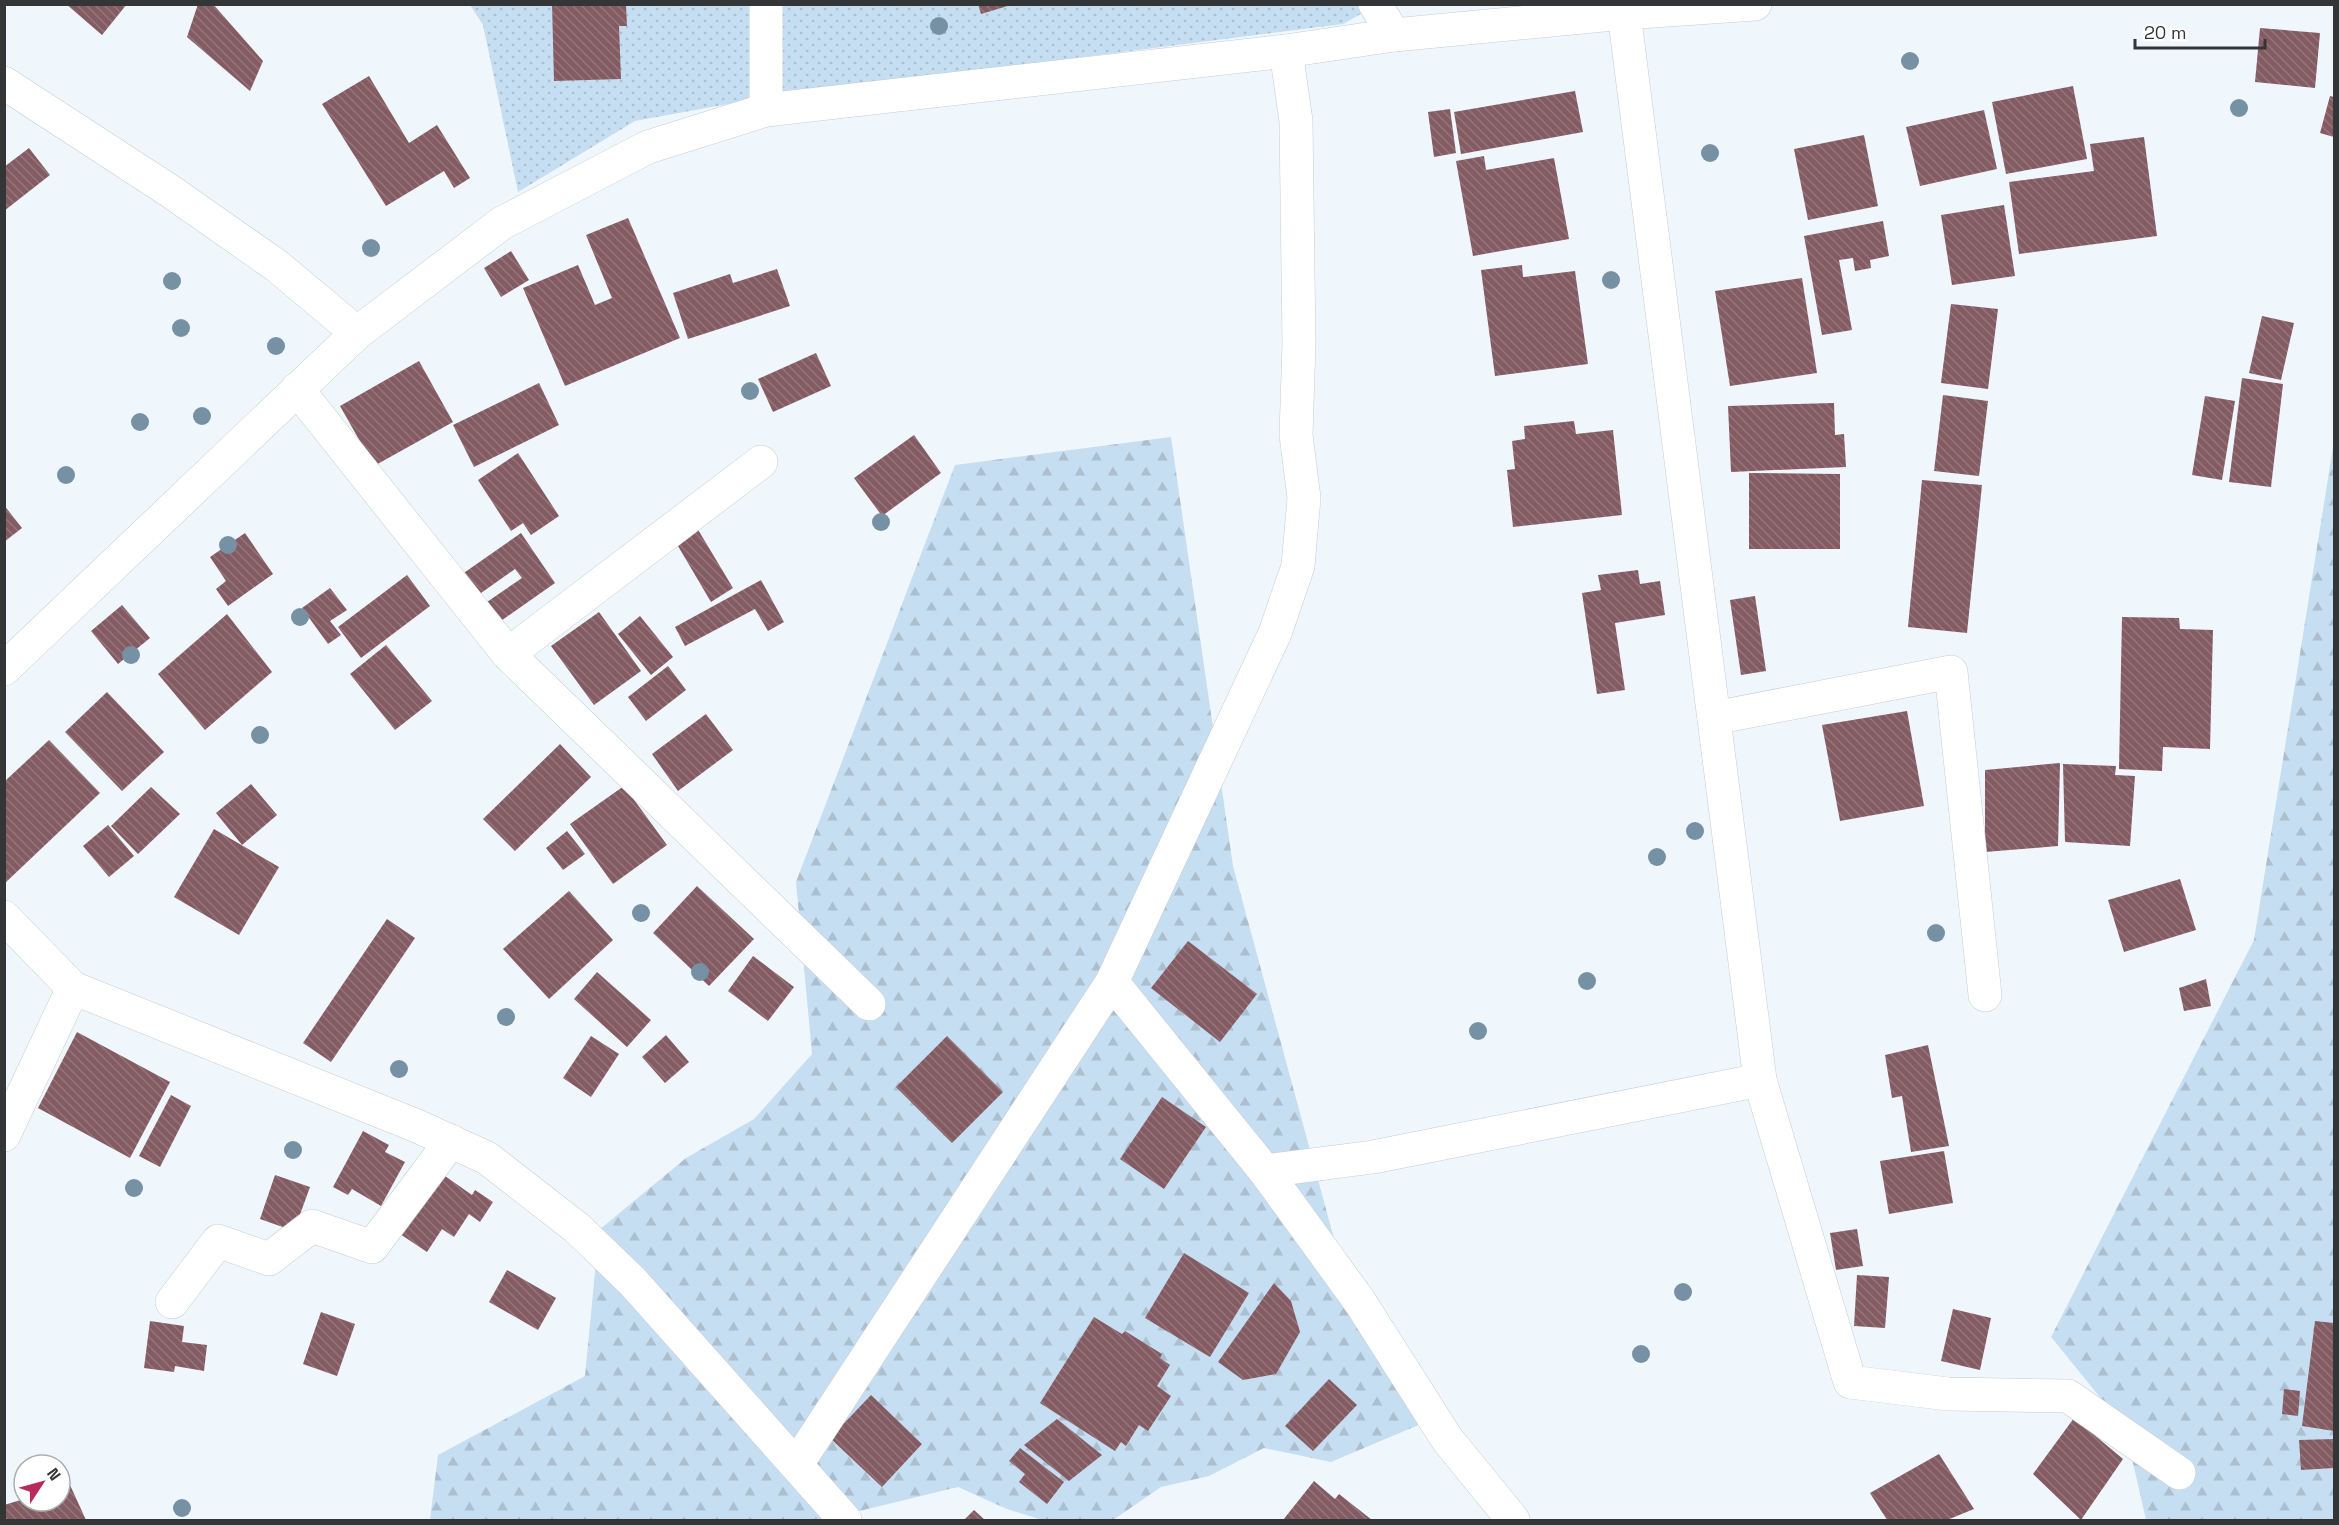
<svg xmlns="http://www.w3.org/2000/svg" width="2339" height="1525" font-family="'Space Grotesk',sans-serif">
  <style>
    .grass { fill: url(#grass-dots) }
    .forest { fill: url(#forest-firs) }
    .building { fill: url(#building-back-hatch) }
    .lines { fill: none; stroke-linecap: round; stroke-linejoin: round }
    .minor-casing { stroke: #c6cdd2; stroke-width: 34 }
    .minor { stroke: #fff; stroke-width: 33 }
    .tree { fill: #7591a3 }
  </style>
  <defs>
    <pattern id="grass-dots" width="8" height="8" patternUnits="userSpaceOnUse" patternTransform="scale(1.5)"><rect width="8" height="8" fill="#c6def1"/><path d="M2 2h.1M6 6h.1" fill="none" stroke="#abbfcf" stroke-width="1.8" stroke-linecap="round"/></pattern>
    <pattern id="forest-firs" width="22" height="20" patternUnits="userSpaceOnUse" patternTransform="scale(1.5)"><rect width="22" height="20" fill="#c6def1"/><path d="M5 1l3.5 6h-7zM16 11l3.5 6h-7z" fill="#abbfcf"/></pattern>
    <pattern id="building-back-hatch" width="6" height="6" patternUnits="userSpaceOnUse" patternTransform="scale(1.5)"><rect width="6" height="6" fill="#845b63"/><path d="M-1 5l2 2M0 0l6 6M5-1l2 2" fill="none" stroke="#94757b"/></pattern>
  </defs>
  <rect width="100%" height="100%" fill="#f0f7fc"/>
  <!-- grass -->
  <polygon class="grass" points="470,5 1615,5 1375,6 1343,24 761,98 635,121 518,192 483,25"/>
  <!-- forest -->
  <g class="forest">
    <polygon points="1171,437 1233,866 1342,1268 1428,1421 1331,1462 1264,1448 1209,1476 1161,1487 1113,1520 1042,1520 1007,1509 958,1487 839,1516 838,1520 430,1520 438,1455 585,1376 599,1230 686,1158 754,1119 812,1054 796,882 955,465"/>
    <polygon points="2334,441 2334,1520 2146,1520 2125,1428 2051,1337 2254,940"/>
  </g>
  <!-- building -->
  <g class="building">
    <polygon points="66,4 127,4 102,35"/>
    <polygon points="198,4 213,4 263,61 250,91 187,37"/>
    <polygon points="552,4 626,4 627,26 619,26 621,79 554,81"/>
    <polygon points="978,4 1011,4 1011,5 981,14"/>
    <polygon points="2260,28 2320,33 2315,88 2255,82"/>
    <polygon points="369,76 409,143 437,125 470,178 454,188 444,171 386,206 322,104"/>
    <polygon points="2073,86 2087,159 2006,174 1992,102"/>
    <polygon points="1575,91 1583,132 1461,154 1454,112"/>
    <polygon points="2330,96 2334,97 2334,137 2320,133"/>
    <polygon points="1450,109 1456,153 1434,157 1428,112"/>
    <polygon points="1984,110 1997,169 1920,186 1906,127"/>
    <polygon points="1864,135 1878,206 1808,220 1794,149"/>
    <polygon points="2144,137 2157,236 2019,254 2009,182 2094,171 2090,144"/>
    <polygon points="29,148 50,175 4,211 4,167"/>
    <polygon points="1484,156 1486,170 1554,158 1569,239 1473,256 1456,161"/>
    <polygon points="2004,205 2015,276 1952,285 1941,215"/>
    <polygon points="628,218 680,338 565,386 523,288 578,265 595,305 612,298 586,235"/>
    <polygon points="1883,221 1889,256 1870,260 1871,268 1855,271 1853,258 1839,260 1852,330 1822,335 1804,236"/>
    <polygon points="511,251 529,280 501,297 484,268"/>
    <polygon points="1522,265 1523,277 1575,271 1588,364 1495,376 1481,270"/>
    <polygon points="777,269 790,306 688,339 673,293 730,274 733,283"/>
    <polygon points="1802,278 1817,373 1730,386 1715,291"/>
    <polygon points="1951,304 1998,309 1988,389 1941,383"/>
    <polygon points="2262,316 2294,323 2281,380 2249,373"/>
    <polygon points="816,353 831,386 773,412 758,379"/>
    <polygon points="419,361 453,422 374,466 340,406"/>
    <polygon points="2242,378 2283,384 2271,487 2229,482"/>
    <polygon points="539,383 559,425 474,467 453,425"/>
    <polygon points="1943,395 1988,401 1979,476 1934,471"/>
    <polygon points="2205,396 2235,401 2222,480 2192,475"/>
    <polygon points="1834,403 1835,435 1844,434 1846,467 1731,472 1728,406"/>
    <polygon points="1574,421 1576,434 1613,430 1622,515 1513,527 1507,470 1515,469 1512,441 1525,439 1524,426"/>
    <polygon points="914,435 941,473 882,516 854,478"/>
    <polygon points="518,453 559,516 531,535 523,523 511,531 478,480"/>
    <polygon points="1749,473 1840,474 1840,549 1749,549"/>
    <polygon points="1922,480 1982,485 1967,633 1908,627"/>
    <polygon points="4,505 22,528 4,542"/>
    <polygon points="697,528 733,588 711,602 675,541"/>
    <polygon points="245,533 273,574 228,606 216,589 226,581 210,557"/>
    <polygon points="521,533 555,583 498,623 484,604 522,578 515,569 474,598 458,577"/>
    <polygon points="1638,570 1640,584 1660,581 1665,615 1615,623 1625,690 1597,694 1582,593 1601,590 1598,575"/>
    <polygon points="407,575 430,606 361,658 338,627"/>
    <polygon points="761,580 784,622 768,631 755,609 685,646 675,627"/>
    <polygon points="330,588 347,610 330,621 341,635 328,644 302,608"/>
    <polygon points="1755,596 1766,671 1741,675 1730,600"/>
    <polygon points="122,605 150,638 118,664 91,631"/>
    <polygon points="599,612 641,671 594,705 551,646"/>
    <polygon points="227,614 272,672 205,730 158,674"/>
    <polygon points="640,616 673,657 651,675 618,634"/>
    <polygon points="2122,617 2179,618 2180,629 2213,630 2210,749 2163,747 2162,771 2119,769"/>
    <polygon points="386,645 432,701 395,730 350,674"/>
    <polygon points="668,666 686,690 646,721 628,697"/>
    <polygon points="107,692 164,752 122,791 65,732"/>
    <polygon points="1907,711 1924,806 1840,821 1822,725"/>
    <polygon points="706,714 733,750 678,791 652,754"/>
    <polygon points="49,740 100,793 4,884 4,782"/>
    <polygon points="560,744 591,777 515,851 483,819"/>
    <polygon points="2060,763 2058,846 1985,852 1985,770"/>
    <polygon points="2063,764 2116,766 2115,775 2135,776 2130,846 2065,842"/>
    <polygon points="251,784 277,815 242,845 216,813"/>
    <polygon points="624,786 667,845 613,884 570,824"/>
    <polygon points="151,787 180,814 138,854 111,826"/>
    <polygon points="108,825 134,856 109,877 83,846"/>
    <polygon points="214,829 279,867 239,935 174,897"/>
    <polygon points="567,831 585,854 563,870 546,848"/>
    <polygon points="2180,879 2196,930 2124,952 2108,900"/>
    <polygon points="697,886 754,939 709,986 653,933"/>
    <polygon points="569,891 613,940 549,999 503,949"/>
    <polygon points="387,919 415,938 331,1062 303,1043"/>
    <polygon points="1188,941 1257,994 1220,1042 1151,988"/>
    <polygon points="753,956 794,987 768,1021 728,991"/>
    <polygon points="597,972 651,1020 627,1047 574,999"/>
    <polygon points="2206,979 2211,1006 2184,1011 2179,988"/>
    <polygon points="77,1032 170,1082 130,1158 38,1108"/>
    <polygon points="666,1035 689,1062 665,1083 642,1057"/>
    <polygon points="591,1036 619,1054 591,1097 563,1078"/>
    <polygon points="947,1036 1003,1092 952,1143 896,1087"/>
    <polygon points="1928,1045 1949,1146 1911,1152 1902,1096 1892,1098 1885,1055"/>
    <polygon points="171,1095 191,1106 160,1167 139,1156"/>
    <polygon points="1162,1097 1206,1127 1164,1189 1120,1159"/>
    <polygon points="363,1131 389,1145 385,1152 405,1162 381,1206 352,1189 348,1195 333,1187"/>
    <polygon points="1944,1151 1953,1203 1889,1214 1880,1161"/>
    <polygon points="438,1171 472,1195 475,1190 493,1202 480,1222 469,1214 454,1237 442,1229 427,1252 397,1232"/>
    <polygon points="275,1175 310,1187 294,1231 260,1219"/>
    <polygon points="1857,1229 1863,1266 1836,1270 1830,1233"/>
    <polygon points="1184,1253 1249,1293 1210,1357 1145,1318"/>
    <polygon points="507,1270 556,1298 538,1330 489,1302"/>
    <polygon points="1857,1275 1889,1277 1885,1328 1854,1326"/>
    <polygon points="1274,1283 1291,1301 1300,1332 1276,1374 1243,1380 1218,1362"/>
    <polygon points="1953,1309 1991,1318 1980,1370 1941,1361"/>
    <polygon points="321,1312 355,1324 337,1376 303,1364"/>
    <polygon points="1094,1317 1122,1334 1125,1331 1162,1354 1160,1358 1170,1365 1157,1386 1171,1396 1148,1431 1139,1425 1126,1446 1121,1442 1115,1451 1040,1403"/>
    <polygon points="150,1321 184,1326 182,1342 207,1345 204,1371 175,1366 174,1372 144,1368"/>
    <polygon points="2315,1321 2334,1323 2334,1431 2302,1426"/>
    <polygon points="1329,1379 1357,1405 1313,1451 1285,1426"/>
    <polygon points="2284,1389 2300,1391 2298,1416 2282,1414"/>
    <polygon points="871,1395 922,1444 882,1487 830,1438"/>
    <polygon points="2074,1418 2123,1459 2081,1520 2033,1474"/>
    <polygon points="1057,1419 1102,1455 1069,1481 1024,1445"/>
    <polygon points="2334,1439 2334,1468 2301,1470 2299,1440"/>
    <polygon points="1020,1448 1064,1482 1047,1504 1019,1482 1025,1474 1009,1461"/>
    <polygon points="1939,1454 1974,1509 1947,1520 1887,1520 1870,1493"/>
    <polygon points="1314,1481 1335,1499 1339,1494 1372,1520 1283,1520"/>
    <polygon points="70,1485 86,1520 4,1520 4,1505 24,1499 24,1501 60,1501 60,1488"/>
    <polygon points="974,1510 985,1520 964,1520"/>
  </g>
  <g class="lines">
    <defs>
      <g id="minor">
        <polyline points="1375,4 1394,35"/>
        <polyline points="1624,13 1760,1080 1850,1382 1948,1394 2068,1396 2179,1473"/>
        <polyline points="1286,51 1296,121 1299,344 1296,435 1304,498 1298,566 1275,633 1112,982 1265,1171 1360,1302 1447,1439 1513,1520"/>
        <polyline points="4,83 170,191 277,266 357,333"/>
        <polyline points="766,110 766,4"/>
        <polyline points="297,389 508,654 869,1004"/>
        <polyline points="508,654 761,462"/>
        <polyline points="4,669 357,333 502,223 648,147 766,110 1286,51 1394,35 1624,13 1755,4"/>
        <polyline points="1714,718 1951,672 1985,995"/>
        <polyline points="4,917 73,988 417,1126 487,1158 577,1228 633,1282 845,1520"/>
        <polyline points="4,1135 73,988"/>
        <polyline points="1265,1171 1373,1157 1760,1080"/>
        <polyline points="172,1302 218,1241 269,1259 312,1226 372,1247 451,1141"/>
        <polyline points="797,1464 1112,982"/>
      </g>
    </defs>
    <!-- minor casing -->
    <use href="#minor" class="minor-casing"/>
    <!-- minor -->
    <use href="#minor" class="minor"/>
  </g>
  <!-- trees -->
  <g class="tree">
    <circle cx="939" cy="26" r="9"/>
    <circle cx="1910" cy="61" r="9"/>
    <circle cx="2239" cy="108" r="9"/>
    <circle cx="1710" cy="153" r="9"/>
    <circle cx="371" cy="248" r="9"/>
    <circle cx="1611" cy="280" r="9"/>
    <circle cx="172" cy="281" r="9"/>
    <circle cx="181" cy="328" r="9"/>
    <circle cx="276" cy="346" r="9"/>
    <circle cx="750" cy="391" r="9"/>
    <circle cx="202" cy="416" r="9"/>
    <circle cx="140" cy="422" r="9"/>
    <circle cx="66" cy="475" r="9"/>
    <circle cx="881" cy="522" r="9"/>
    <circle cx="228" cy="545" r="9"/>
    <circle cx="300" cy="617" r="9"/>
    <circle cx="131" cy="655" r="9"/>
    <circle cx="260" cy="735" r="9"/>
    <circle cx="1695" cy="831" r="9"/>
    <circle cx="1657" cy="857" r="9"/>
    <circle cx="641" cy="913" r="9"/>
    <circle cx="1936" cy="933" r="9"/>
    <circle cx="700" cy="972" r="9"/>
    <circle cx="1587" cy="981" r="9"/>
    <circle cx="506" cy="1017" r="9"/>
    <circle cx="1478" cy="1031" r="9"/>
    <circle cx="399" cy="1069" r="9"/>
    <circle cx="293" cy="1150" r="9"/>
    <circle cx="134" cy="1188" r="9"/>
    <circle cx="1683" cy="1292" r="9"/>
    <circle cx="1641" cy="1354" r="9"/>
    <circle cx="182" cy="1508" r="9"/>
  </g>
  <!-- border -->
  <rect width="2339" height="1525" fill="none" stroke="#333537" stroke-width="12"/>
  <!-- north arrow -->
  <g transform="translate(42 1483) rotate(54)"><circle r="28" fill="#ffffff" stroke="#adaeaf" stroke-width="1.5"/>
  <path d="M0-4.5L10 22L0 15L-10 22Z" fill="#b82a5c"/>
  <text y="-9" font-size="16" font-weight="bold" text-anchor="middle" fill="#333537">N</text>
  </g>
  <!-- scale -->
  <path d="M2135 39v9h130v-9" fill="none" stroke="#333537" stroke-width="3"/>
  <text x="2144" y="39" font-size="18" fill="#333537" stroke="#ffffff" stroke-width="4.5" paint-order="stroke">20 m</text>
</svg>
